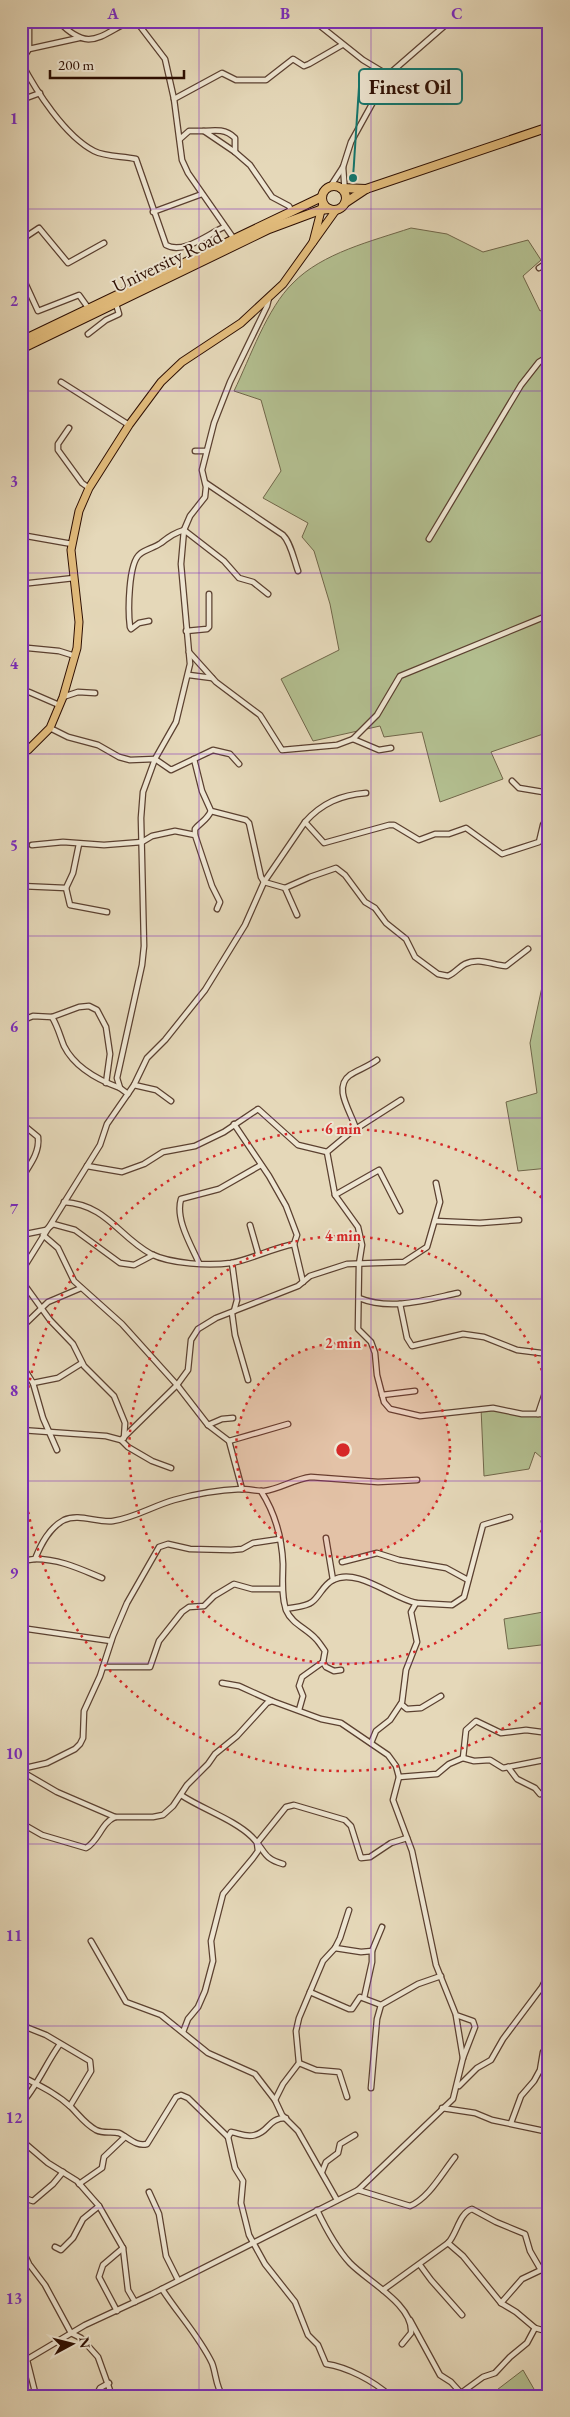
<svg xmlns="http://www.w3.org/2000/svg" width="570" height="2417" font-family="'EB Garamond',serif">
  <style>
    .green { fill: #b3bf90; stroke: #706649 }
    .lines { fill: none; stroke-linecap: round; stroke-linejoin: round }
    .minor-casing { stroke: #5b4030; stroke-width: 7 }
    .primary-casing { stroke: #2d0e02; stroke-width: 9 }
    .trunk-casing { stroke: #2d0e02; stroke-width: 10 }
    .minor { stroke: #eee6d2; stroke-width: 4.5 }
    .primary { stroke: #e2bc7c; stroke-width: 7 }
    .trunk { stroke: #e2bc7c; stroke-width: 8 }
    .grid { fill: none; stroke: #7b2cbf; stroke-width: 1; stroke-opacity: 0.55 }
    .ring { fill: none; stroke: #d62828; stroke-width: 2.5; stroke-dasharray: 2.5 5 }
    .labels { text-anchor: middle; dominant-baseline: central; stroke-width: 4; stroke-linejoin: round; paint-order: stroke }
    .street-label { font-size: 19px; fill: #2d0e02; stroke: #eee6d2 }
    .centre { fill: #d62828; stroke: #eee6d2; stroke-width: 2.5 }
    .ring-label { font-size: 15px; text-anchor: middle; font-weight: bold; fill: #d62828; stroke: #eee6d2; stroke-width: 4; stroke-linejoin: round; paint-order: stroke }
    .leader { fill: none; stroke: #0f766e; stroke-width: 2 }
    .callout-dot { fill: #0f766e; stroke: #eee6d2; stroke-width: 2 }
    .callout { fill: #eee6d2; stroke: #0f766e; stroke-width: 2 }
    .callout-label { font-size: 20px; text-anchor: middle; font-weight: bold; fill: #2d0e02 }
    .neatline { fill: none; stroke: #7b2cbf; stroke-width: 2 }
    .grid-label { font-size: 16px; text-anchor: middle; font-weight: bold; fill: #7b2cbf }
  </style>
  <rect width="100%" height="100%" fill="#e5d8b9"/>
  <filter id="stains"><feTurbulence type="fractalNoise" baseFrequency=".004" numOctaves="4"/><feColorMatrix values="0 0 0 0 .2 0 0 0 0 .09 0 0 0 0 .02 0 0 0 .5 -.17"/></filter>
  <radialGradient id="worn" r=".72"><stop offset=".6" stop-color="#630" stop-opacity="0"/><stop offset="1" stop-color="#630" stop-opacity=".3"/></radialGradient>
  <!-- green -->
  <g class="green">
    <path d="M411 228 447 234 483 252 528 240 541 260 523 276 540 311 549 306V732L491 752 503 779 440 802 422 732 384 737 380 726 313 741 281 679 339 650 330 604 314 551 302 537 308 523 263 498 281 471 261 400 234 391C250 358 267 308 293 283 322 253 372 241 411 228Z"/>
    <polygon points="549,964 549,1168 518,1171 506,1102 537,1093 530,1043 545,973"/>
    <polygon points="481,1408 549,1417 549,1464 535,1452 529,1469 484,1476"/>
    <polygon points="549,1502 549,1563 541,1521"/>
    <polygon points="549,1611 549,1644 508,1649 504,1619"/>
    <polygon points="523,2370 538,2396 489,2396"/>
  </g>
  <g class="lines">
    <defs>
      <g id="minor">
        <path d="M58 21C89 53 99 36 130 21"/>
        <polyline points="136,21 165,59 174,99 182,160 188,173 234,239"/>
        <polyline points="314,21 363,60 388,75"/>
        <polyline points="29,49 29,21"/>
        <polyline points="21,61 29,49 79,38"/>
        <path d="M21 62C36 91 65 136 94 151 106 157 122 156 136 159L166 245C183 255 208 234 224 227"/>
        <polyline points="174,99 222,73 236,80 266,80 293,59 304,66 309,64 342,45"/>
        <polyline points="21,100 40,93"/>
        <path d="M204 131C216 130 226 129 235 138V152"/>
        <polyline points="180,139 189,131 204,131 235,152 250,165 272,197 289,206 292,212"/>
        <polyline points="343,167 345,193"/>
        <polyline points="548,185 549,184"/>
        <polyline points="330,187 343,167 351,142 388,75 450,21"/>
        <polyline points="153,212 202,194"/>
        <polyline points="21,240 39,228 68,263 104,243"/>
        <polyline points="539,268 549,261"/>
        <polyline points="21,274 38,311 79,295 89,309"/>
        <polyline points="88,334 106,320 119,314 116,304"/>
        <polyline points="61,382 129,425"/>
        <polyline points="69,428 58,444 58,450 82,483 89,488"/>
        <polyline points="195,451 206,451"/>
        <path d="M206 483 283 535C291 543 294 560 298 571"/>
        <polyline points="21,535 72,544"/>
        <polyline points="429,539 521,385 539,362 549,356"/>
        <polyline points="21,584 74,578"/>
        <path d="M149 621 139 623 131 629 130 627C128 612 128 563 140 554 146 549 154 548 161 543 169 537 174 533 184 530L224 561 239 578 253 582 268 594"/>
        <polyline points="186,631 207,629 209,627 209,594"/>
        <polyline points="28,648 59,651 75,656"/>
        <polyline points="189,652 216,682 260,715 282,750 337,745 353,739 379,750 391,748"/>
        <polyline points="189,675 212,678"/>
        <polyline points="29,692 59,705"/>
        <polyline points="63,697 78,692 95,693"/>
        <polyline points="50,728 68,737 98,745 119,757 130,760 155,759 171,770 213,750 230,754 239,764"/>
        <polyline points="353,739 377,715 400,676 549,615"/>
        <polyline points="194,759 202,791 211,811 246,820 249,823 261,877 264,882 285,888 297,915"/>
        <polyline points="512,781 519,788 549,793"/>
        <path d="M305 822C322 803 341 795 366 793"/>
        <path d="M195 835V829C201 822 207 820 211 811"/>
        <polyline points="32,845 63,842 104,845 142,842 152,836 175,831 195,835 212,886 220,902 217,909"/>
        <polyline points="21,886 66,888 73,873 79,844"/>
        <polyline points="66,888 70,905 107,912"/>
        <path d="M285 888 310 877 336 868 345 875 365 902 375 908 386 923 406 939 415 957 438 974 448 976C455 973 459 967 465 964 479 957 492 965 506 966L528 949"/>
        <path d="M52 1017C58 1027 60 1036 64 1046 75 1068 98 1080 120 1088"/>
        <polyline points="21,1021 33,1016 52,1017 79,1007 89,1006 97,1010 106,1027 110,1054 106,1083"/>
        <polyline points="134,1085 156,1090 171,1101"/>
        <polyline points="128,1094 120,1088 117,1078 142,965 144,946 141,818 143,792 155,759 176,722 190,664 181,564 184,530 190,516 205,497 206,487 202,470 214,423 230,382 267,306 269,298"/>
        <polyline points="401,1100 351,1132 327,1152 335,1195 358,1227 362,1245 359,1264 358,1329 371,1342 375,1353 377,1375 384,1402 390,1409 420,1416 493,1408 522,1414 549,1414"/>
        <path d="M21 1123 38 1137C40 1153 29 1166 21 1179"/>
        <path d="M356 1129C352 1113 332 1088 350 1075 358 1070 369 1066 377 1060"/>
        <polyline points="87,1166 122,1172 144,1164 163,1152 195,1146 224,1132 258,1109 298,1145 327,1152"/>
        <polyline points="335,1195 379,1170 400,1211"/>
        <path d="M64 1202C107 1205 118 1236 151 1254 171 1264 209 1266 231 1263 249 1260 273 1248 294 1244L297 1235 286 1206 269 1176 234 1124"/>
        <polyline points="435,1221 480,1223 519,1220"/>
        <polyline points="250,1225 258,1253"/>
        <polyline points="21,1235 46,1230 53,1224 75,1230 120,1263 134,1265 153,1255"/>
        <polyline points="43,1235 58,1248 74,1281 122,1324 177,1385 208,1425 229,1441 242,1489"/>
        <polyline points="294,1244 303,1282"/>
        <path d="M199 1263C191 1245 175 1219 181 1199L219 1189 261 1165"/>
        <polyline points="232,1263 237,1300 234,1311"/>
        <polyline points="21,1272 100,1145 107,1124 134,1085 147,1058 165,1040 205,990 245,925 264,882 305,822 324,843 389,825 394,825 419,840 435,834 449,834 466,828 502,854 539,842 543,825 549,814"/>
        <polyline points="21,1280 50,1320 73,1344 84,1366 114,1396 125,1423 124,1438"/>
        <path d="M359 1298C391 1311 425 1300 458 1293"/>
        <polyline points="400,1304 407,1338 412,1346 463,1334 484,1337 517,1350 549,1354"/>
        <polyline points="232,1313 235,1335 248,1380"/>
        <polyline points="21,1328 48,1302 81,1288"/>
        <polyline points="21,1364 33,1383 43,1418 57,1450"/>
        <polyline points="33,1383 58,1378 82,1363"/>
        <polyline points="382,1395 415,1391"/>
        <polyline points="538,1414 545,1393 549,1388"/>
        <polyline points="208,1425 222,1419 233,1418"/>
        <polyline points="21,1430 106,1436 121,1440 128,1447 152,1461 171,1468"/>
        <polyline points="121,1440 177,1385 188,1370 191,1340 198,1329 216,1318 298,1286 310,1276 347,1264 404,1262 427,1247 440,1202 436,1183"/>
        <polyline points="229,1441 288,1424"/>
        <path d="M261 1491C275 1513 282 1538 283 1564 283 1579 281 1595 286 1610 292 1624 306 1628 316 1639 319 1642 322 1647 325 1651L323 1662 302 1677 299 1686 303 1696 299 1710"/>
        <polyline points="326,1538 333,1580"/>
        <path d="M35 1559C60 1559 80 1569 102 1578"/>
        <path d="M21 1561 35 1559C41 1544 49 1528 64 1520 79 1513 97 1523 113 1521 134 1518 153 1506 174 1500 195 1494 218 1490 241 1489 249 1489 256 1491 264 1491 280 1489 294 1479 311 1477L378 1482 417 1480"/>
        <polyline points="342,1562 377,1553 399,1560 446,1568 468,1580"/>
        <polyline points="416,1603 452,1605 464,1597 483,1525 510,1517"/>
        <path d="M286 1609C294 1607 306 1607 312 1602 320 1596 323 1585 333 1580 357 1567 392 1598 416 1603L411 1612 417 1642 406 1670 402 1702 390 1720 376 1731 371 1743"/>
        <polyline points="21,1628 111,1641"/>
        <polyline points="323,1662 326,1667 334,1671 341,1670"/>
        <polyline points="103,1667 150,1667 159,1641 182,1612 189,1607 204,1606 214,1596 234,1584 252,1589 282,1589"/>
        <polyline points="222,1683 239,1686 272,1701"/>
        <polyline points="401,1704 407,1709 421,1708 441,1696"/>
        <polyline points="463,1758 466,1730 476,1721 501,1733 526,1730 549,1733"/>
        <polyline points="508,1767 517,1779 535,1788 540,1794"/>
        <polyline points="21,1769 47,1763 75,1749 80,1744 83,1738 84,1711 100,1676 113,1636 127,1603 159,1547 168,1544 190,1549 231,1550 242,1549 253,1543 280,1539"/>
        <polyline points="21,1771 57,1792 115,1817"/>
        <polyline points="399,1777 437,1774 449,1764 463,1758 474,1761 490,1760 503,1768 549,1759"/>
        <path d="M181 1795C202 1809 235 1820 252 1837 266 1851 262 1858 283 1864"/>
        <path d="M21 1823 42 1835 86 1848C99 1841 101 1823 115 1817H153L163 1815 173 1806 187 1785 208 1764 215 1754 237 1736 267 1703 272 1701 321 1719 341 1723 388 1755 396 1766 399 1777 393 1800 412 1851 436 1965 456 2015 473 2021 475 2027 463 2058 453 2099 358 2190 152 2294 85 2325 21 2363"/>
        <polyline points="91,1941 126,2002 161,2015 208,2053 255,2074 275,2100"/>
        <polyline points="335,1948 361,1952 372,1951 382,1927"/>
        <polyline points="310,1992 349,2009 352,2009 360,1997 381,2005"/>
        <polyline points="364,1998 372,1962 372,1951"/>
        <polyline points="456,2016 463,2058"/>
        <polyline points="21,2025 46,2035 90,2061 91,2071 70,2106"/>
        <polyline points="183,2032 188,2019 198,2007 205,1991 213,1961 211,1941 223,1894 253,1858 258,1851 257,1843 286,1807 294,1805 345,1820 351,1826 361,1858 370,1857 391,1843 407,1838"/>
        <polyline points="299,2063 316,2070 339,2072 347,2097"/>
        <path d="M21 2076C38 2085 56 2093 71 2107 79 2115 85 2124 96 2130 104 2134 111 2131 119 2133 128 2137 136 2147 147 2144L176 2097 181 2095 188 2098 228 2137 235 2168 243 2181 241 2203 249 2235 265 2264 295 2302 308 2335 318 2345 326 2364C347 2367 374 2381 390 2396"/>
        <polyline points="459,2086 477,2068 491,2060 503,2039 542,1987 549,1973"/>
        <polyline points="371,2088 377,2019 381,2005 418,1984 441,1976"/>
        <path d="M21 2104C37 2087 46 2063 60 2044"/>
        <polyline points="442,2108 475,2113 492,2120 549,2132"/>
        <polyline points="511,2123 521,2096 534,2081 540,2070 543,2052 549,2044"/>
        <path d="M228 2137 231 2132C239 2133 246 2138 255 2135 269 2132 268 2118 286 2118"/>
        <polyline points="21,2140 48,2163 77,2181 99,2206 123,2248 103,2265 99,2277 117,2311"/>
        <polyline points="322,2172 326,2162 338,2153 340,2144 355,2135"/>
        <polyline points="79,2184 102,2168 104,2157 125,2137"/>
        <path d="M358 2190 410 2206C429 2198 442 2173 455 2157"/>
        <polyline points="149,2192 159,2214 166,2256 178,2280"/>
        <polyline points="21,2197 33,2201 53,2184 63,2172"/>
        <polyline points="337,2200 298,2131 282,2115 275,2100 283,2084 299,2063 296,2031 299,2018 323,1961 335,1948 340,1938 349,1910"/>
        <path d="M317 2210C326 2229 336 2248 350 2263 367 2281 414 2305 411 2333L402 2344"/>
        <polyline points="448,2243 463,2256 501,2303 516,2312 535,2328 549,2332"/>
        <polyline points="21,2247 29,2264 45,2285 71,2333 81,2338 98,2357 112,2396"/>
        <polyline points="55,2247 61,2250 73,2238 83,2219 99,2206"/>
        <polyline points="123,2248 128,2290 135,2302"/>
        <polyline points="420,2265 431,2280 462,2315"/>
        <path d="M162 2289C178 2314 199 2336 212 2363 216 2373 216 2388 223 2396"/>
        <path d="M383 2290 448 2243C457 2234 459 2213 472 2209L496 2222 525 2234 530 2251 541 2270 549 2267"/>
        <polyline points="501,2303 522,2279 541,2270"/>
        <polyline points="410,2320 440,2375 451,2382 461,2393 483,2377 495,2373 510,2357 527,2343 535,2328"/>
        <polyline points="27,2360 36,2396"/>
        <polyline points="96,2396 100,2388 109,2383"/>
      </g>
      <g id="primary">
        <polyline points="313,242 323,203"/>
        <polyline points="21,752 28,750 50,728 63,697 77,648 79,622 71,550 79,511 89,488 129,425 161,382 182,362 241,323 283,284 336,210"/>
      </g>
      <g id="trunk">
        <circle cx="334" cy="198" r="12"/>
        <polyline points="341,188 366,189"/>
        <polyline points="345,203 366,189 549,127"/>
        <polyline points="21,341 322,197"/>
        <polyline points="21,349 269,229 320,210 329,209"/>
      </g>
    </defs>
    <!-- minor casing -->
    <use href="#minor" class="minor-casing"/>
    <!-- primary casing -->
    <use href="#primary" class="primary-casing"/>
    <!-- trunk casing -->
    <use href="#trunk" class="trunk-casing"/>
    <!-- minor -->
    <use href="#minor" class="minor"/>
    <!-- primary -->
    <use href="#primary" class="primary"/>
    <!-- trunk -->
    <use href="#trunk" class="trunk"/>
  </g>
  <!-- grid -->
  <path class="grid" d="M199 21V2396M371 21V2396M21 209H549M21 391H549M21 573H549M21 754H549M21 936H549M21 1118H549M21 1299H549M21 1481H549M21 1663H549M21 1844H549M21 2026H549M21 2208H549"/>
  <!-- distance rings -->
  <circle cx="343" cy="1450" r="107" fill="#d62828" fill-opacity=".12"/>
  <g class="ring">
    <circle cx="343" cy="1450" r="107"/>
    <path d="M549 1509A214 214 0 1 1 549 1391"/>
    <path d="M547 1698A321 321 0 1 1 547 1202"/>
  </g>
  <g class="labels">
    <!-- street labels -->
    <g class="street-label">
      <text transform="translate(167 261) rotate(-26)">University Road</text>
    </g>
  </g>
  <circle cx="343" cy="1450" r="8" class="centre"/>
  <g class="ring-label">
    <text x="343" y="1134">6 min</text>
    <text x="343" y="1241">4 min</text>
    <text x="343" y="1348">2 min</text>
  </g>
  <!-- callouts -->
  <path class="leader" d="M353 178L359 87"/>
  <circle class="callout-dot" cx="353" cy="178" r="5"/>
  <rect class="callout" x="359" y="69" width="103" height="35" rx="5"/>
  <g class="callout-label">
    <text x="410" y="94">Finest Oil</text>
  </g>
  <!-- margin -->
  <rect width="570" height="2417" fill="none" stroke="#e5d8b9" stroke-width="55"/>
  <!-- north arrow -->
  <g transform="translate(72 2344) rotate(83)" stroke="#eee6d2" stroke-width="4" paint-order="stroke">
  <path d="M0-4L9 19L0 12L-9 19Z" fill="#2d0e02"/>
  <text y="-8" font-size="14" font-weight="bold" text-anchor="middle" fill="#2d0e02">N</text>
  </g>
  <!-- scale -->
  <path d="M50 70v8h134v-8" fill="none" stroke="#2d0e02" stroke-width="2.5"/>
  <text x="58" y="70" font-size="15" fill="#2d0e02" stroke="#eee6d2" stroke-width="4" paint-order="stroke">200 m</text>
  <rect x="28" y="28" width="514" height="2362" class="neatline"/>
  <g class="grid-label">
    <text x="113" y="19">A</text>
    <text x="285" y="19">B</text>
    <text x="457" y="19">C</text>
    <text x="14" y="124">1</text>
    <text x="14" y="306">2</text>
    <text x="14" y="487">3</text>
    <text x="14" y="669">4</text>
    <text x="14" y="851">5</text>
    <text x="14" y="1032">6</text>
    <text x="14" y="1214">7</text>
    <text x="14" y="1396">8</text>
    <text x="14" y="1578">9</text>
    <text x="14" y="1759">10</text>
    <text x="14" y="1941">11</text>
    <text x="14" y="2123">12</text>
    <text x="14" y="2304">13</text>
  </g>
  <rect width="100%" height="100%" filter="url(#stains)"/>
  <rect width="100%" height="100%" fill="url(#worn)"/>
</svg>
